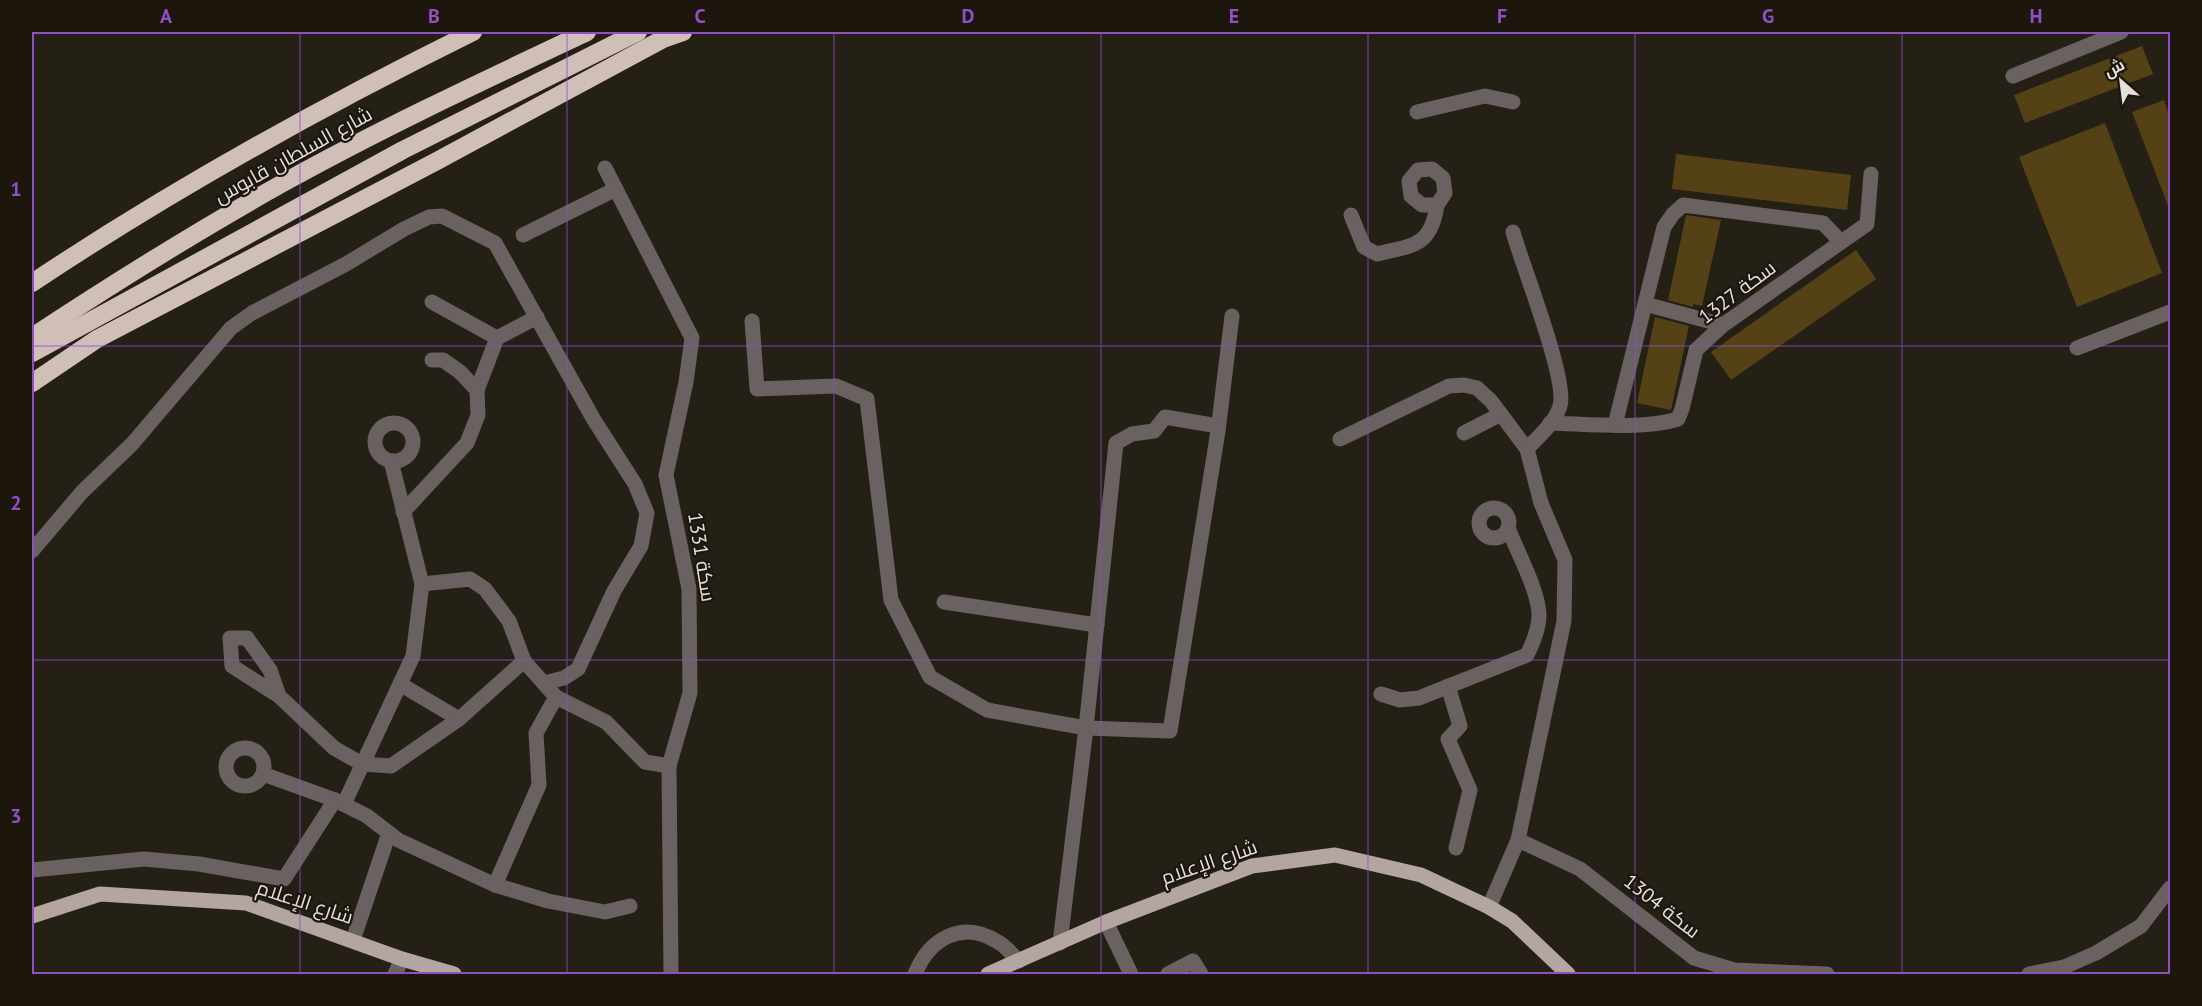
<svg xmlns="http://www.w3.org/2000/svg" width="2202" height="1006" font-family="'PT Sans',Cairo,sans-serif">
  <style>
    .building { fill: #554116 }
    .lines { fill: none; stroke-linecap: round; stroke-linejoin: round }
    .minor { stroke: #696260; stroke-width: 15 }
    .major { stroke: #b3a5a0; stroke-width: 15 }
    .highway { stroke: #d0bfb9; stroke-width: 18 }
    .grid { fill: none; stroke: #9050c4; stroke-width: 1.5; stroke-opacity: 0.55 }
    .labels { text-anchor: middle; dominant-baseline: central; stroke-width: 4.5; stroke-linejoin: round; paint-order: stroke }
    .street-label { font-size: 20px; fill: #e4e0d9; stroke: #1c160c }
    .neatline { fill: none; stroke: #9050c4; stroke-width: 2 }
    .grid-label { font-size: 20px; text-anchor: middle; font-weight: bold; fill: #9050c4 }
  </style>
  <rect width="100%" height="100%" fill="#252015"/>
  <!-- building -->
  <g class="building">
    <polygon points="2142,46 2153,74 2025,123 2014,95"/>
    <polygon points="2164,100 2170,118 2169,208 2132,112"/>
    <polygon points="2105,123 2162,273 2077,307 2019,157"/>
    <polygon points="1676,154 1851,175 1847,210 1672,189"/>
    <polygon points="1686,215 1721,220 1702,306 1693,304 1693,307 1668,300"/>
    <polygon points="1856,250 1876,279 1731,380 1711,352"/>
    <polygon points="1655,317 1689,326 1671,410 1637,403"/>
  </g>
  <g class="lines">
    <!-- minor -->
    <g class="minor">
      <polyline points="2013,76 2121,32"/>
      <polyline points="1417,112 1485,96 1513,102"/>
      <polyline points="605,168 692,338 686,382 666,475 689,589 690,693 669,766 671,974"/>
      <polygon points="1432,169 1443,178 1445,193 1437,205 1422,205 1411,196 1409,181 1418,170"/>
      <path d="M1351 215 1364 247 1377 254C1413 245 1431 247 1437 205"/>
      <polyline points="523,235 616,189"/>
      <polyline points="432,302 497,338"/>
      <polyline points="1645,304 1723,325"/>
      <polyline points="752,321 757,389 836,386 867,399 891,600 930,677 987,710 1086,728 1170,731 1218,431 1232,316"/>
      <polyline points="2077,348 2170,312"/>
      <polyline points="432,360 443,360 460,372 477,390"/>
      <path d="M1550 423C1588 424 1643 430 1678 419L1682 409 1696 350 1723 325 1867 224 1871 174"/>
      <circle cx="394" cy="442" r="19"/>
      <polyline points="1615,425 1664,227 1673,214 1683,205 1823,223 1841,242"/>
      <polyline points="1464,433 1499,415"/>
      <polyline points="1340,439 1449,386 1464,385 1477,388 1491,401 1527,449"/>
      <circle cx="1494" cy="523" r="15"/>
      <polyline points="403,512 467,443 478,415 477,390 497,338 537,317"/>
      <polyline points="32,551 82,492 132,444 231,328 252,313 346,264 404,229 429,217 442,216 495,243 594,420 635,484 647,513 641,546 614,591 578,669 564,678 544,683"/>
      <polyline points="422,584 470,579 485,589 509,621 524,661 556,697 606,722 645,762 669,766"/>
      <polyline points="944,602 1097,625"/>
      <polyline points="400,684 459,719"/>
      <polyline points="1448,686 1460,726 1448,739 1470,790 1456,848"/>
      <path d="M1381 694 1400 700 1419 698 1527 655C1533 643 1539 629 1539 615 1539 592 1517 551 1508 528"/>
      <polyline points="279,696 232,666 230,638 247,638 270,670 279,696 334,748 362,764 391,766 459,719 524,661"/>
      <circle cx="245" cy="767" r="19"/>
      <polyline points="263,774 335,800 367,816 398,840 495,885 548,901 605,912 630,906"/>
      <polyline points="344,804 413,656 422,584 391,461"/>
      <polyline points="1518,840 1580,869 1694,958 1734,970 1827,974"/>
      <polyline points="32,870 144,859 199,864 284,879 335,800"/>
      <polyline points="495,885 539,785 536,733 556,697"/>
      <path d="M1489 907 1518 840 1564 621 1565 560 1541 503 1527 449C1538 437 1555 423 1560 406 1568 380 1522 265 1513 232"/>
      <polyline points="1106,922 1131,974"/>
      <polyline points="353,940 389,833"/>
      <polyline points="1060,943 1086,728 1116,443 1132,434 1154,431 1165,417 1218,426"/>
      <polyline points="395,974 402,959"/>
      <path d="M915 974C929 939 962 919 998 942 1006 946 1012 955 1019 961"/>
      <polyline points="1168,974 1193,961 1201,974"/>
      <polyline points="2029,974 2064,967 2096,953 2141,926 2170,888"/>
    </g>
    <!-- major -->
    <g class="major">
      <polyline points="32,916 100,894 246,903 402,959 454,974"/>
      <polyline points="988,974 1106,922 1252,866 1335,855 1421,875 1489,907 1512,921 1568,974"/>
    </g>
    <!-- highway -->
    <g class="highway">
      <path d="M32 283C173 189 321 107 473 32"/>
      <path d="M32 337C114 283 197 231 283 183 382 128 485 80 587 32"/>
      <polyline points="32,353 403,150 638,32"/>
      <polyline points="32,383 97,339 435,162 663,39 683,32"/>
    </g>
  </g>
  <!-- grid -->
  <path class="grid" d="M300 32V974M567 32V974M834 32V974M1101 32V974M1368 32V974M1635 32V974M1902 32V974M32 346H2170M32 660H2170"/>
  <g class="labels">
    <!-- street labels -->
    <g class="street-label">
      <text transform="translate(293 155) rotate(-29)">شارع السلطان قابوس</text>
      <text transform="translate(1737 292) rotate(-37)">سكة 1327</text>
      <text transform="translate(702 557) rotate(81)">سكة 1331</text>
      <text transform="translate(1209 862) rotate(-19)">شارع الإعلام</text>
      <text transform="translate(305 902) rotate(18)">شارع الإعلام</text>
      <text transform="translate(1662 906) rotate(38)">سكة 1304</text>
    </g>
  </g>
  <!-- border -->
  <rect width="2202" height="1006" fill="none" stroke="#1c160c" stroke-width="66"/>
  <!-- north arrow -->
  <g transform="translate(2121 81) rotate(332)" stroke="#1c160c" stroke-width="4.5" paint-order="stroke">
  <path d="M0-4.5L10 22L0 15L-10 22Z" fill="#e4e0d9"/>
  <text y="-9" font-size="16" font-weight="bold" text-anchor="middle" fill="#e4e0d9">ش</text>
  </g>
  <rect x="33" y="33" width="2136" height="940" class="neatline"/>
  <g class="grid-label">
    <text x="166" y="23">A</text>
    <text x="434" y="23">B</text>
    <text x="700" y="23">C</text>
    <text x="968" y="23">D</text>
    <text x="1234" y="23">E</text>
    <text x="1502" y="23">F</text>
    <text x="1768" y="23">G</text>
    <text x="2036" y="23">H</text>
    <text x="16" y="196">1</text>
    <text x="16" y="510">2</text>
    <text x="16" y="823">3</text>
  </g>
</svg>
